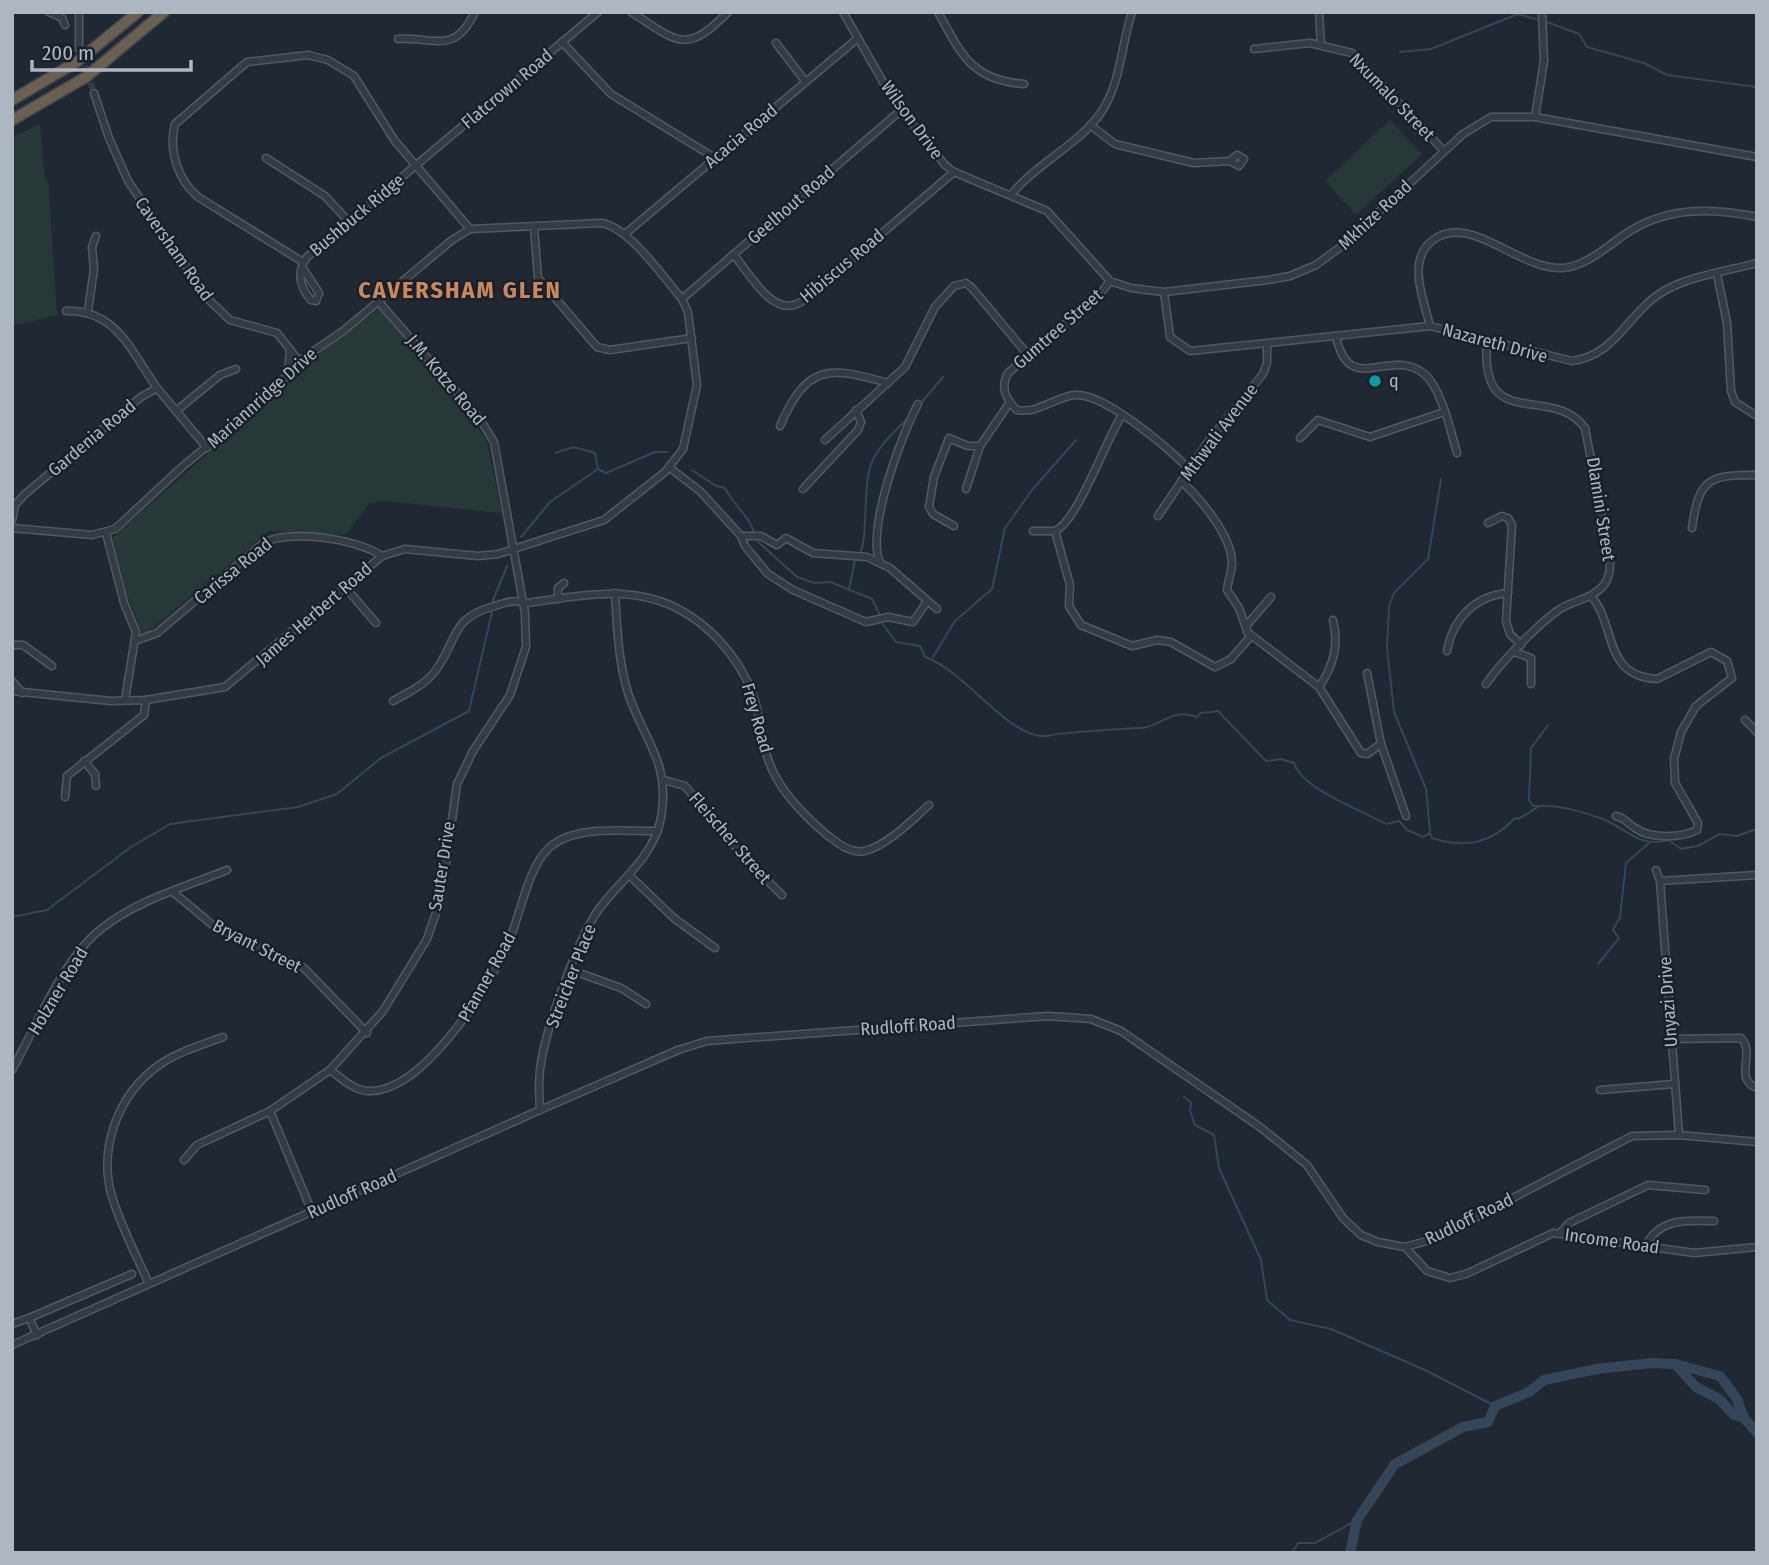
<svg xmlns="http://www.w3.org/2000/svg" width="1769" height="1565" font-family="'Fira Sans Condensed',sans-serif">
  <style>
    .green { fill: #263938 }
    .lines { fill: none; stroke-linecap: round; stroke-linejoin: round }
    .stream { stroke: #35465a; stroke-width: 2 }
    .river { stroke: #35465a; stroke-width: 10 }
    .street-tunnel { stroke: #353e48; stroke-width: 6; stroke-dasharray: 6 3; stroke-linecap: butt }
    .street-casing { stroke: #515962; stroke-width: 9 }
    .highway-casing { stroke: #3e464f; stroke-width: 13 }
    .street { stroke: #333b44; stroke-width: 6 }
    .highway { stroke: #6a5f51; stroke-width: 10 }
    .culture-dot { fill: #0f9aa8; stroke: #192029; stroke-width: 2.5 }
    .labels { text-anchor: middle; dominant-baseline: central; stroke-width: 5; stroke-linejoin: round; paint-order: stroke }
    .street-label { font-size: 18px; fill: #adb6c1; stroke: #192029 }
    .poi-label { font-size: 18px; fill: #adb6c1; stroke: #192029; text-anchor: start }
    .district-label { font-size: 24px; font-weight: bold; letter-spacing: 2px; fill: #c98960; stroke: #192029 }
  </style>
  <rect width="100%" height="100%" fill="#202933"/>
  <!-- green -->
  <g class="green">
    <polygon points="1390,120 1422,154 1356,215 1325,181"/>
    <polygon points="40,124 45,181 48,179 57,315 12,326 12,137"/>
    <polygon points="381,307 486,439 502,513 384,501 370,503 345,535 269,531 143,636 127,595 112,538 295,377 303,366"/>
  </g>
  <g class="lines">
    <!-- stream -->
    <g class="stream">
      <polyline points="1544,21 1579,34 1587,47 1644,63 1667,75 1757,87"/>
      <polyline points="1400,52 1431,49 1518,14 1539,20"/>
      <polyline points="921,403 943,377"/>
      <polyline points="555,453 574,447 595,453 598,469 606,473 655,452 668,452"/>
      <path d="M692 470 716 486 725 488C733 505 749 515 754 533"/>
      <polyline points="521,537 550,502 598,469"/>
      <polyline points="755,539 797,577 814,583 830,582 872,599 881,617"/>
      <path d="M860 553C865 543 864 532 865 521 868 462 865 460 908 418"/>
      <polyline points="849,589 855,560"/>
      <polyline points="492,603 507,566"/>
      <path d="M881 622 896 642 920 646 925 657C966 672 1002 730 1040 736 1048 737 1058 733 1067 733 1091 731 1117 729 1141 728 1160 727 1172 707 1197 717L1201 713 1218 711 1266 761 1281 759 1294 763C1302 789 1361 810 1386 824L1399 821 1407 830 1423 837 1430 833 1432 838C1466 849 1492 843 1515 818L1518 819C1525 816 1536 807 1541 806 1561 805 1582 812 1600 818 1624 826 1639 849 1668 840L1681 849 1698 846 1720 834 1737 836 1757 829"/>
      <polyline points="933,657 955,621 992,589 1005,528 1032,490 1076,440"/>
      <polyline points="1538,806 1533,806 1529,800 1531,748 1548,725"/>
      <polyline points="1430,831 1426,789 1394,712 1387,648 1389,606 1394,593 1428,559 1441,479"/>
      <polyline points="12,917 47,910 131,847 170,824 298,807 337,794 381,758 469,711 492,612"/>
      <polyline points="1598,964 1619,938 1613,930 1620,917 1626,863 1649,843"/>
      <polyline points="1184,1097 1191,1102 1190,1111 1195,1125 1214,1135 1219,1168 1261,1260 1267,1300 1290,1320 1331,1329 1425,1370 1495,1406"/>
      <polyline points="1292,1553 1298,1543 1315,1543 1357,1520"/>
    </g>
    <!-- river -->
    <g class="river">
      <polyline points="1676,1365 1696,1387 1719,1399 1734,1415 1744,1418"/>
      <polyline points="1350,1553 1357,1520 1395,1464 1463,1427 1488,1422 1495,1406 1529,1392 1544,1380 1597,1369 1651,1363 1675,1364 1720,1376 1737,1399 1744,1418 1757,1433"/>
    </g>
    <!-- street-tunnel -->
    <polyline class="street-tunnel" points="79,49 94,93"/>
    <defs>
      <g id="street">
        <polyline points="49,12 62,18 65,25"/>
        <path d="M631 12C677 41 685 56 728 12"/>
        <polyline points="843,12 894,101 945,165 954,172 1047,211 1110,281 1131,288 1164,292 1268,280 1290,276 1316,265 1343,245 1463,134 1491,117 1535,117 1757,157"/>
        <path d="M938 12C961 54 971 80 1024 84"/>
        <polyline points="1319,12 1321,45"/>
        <path d="M398 39C437 37 454 55 475 12"/>
        <polyline points="562,42 611,94 715,158"/>
        <polyline points="776,43 805,81"/>
        <polyline points="79,49 79,12"/>
        <polyline points="1254,49 1310,43 1352,53 1444,151"/>
        <polyline points="94,93 109,138 128,181 209,300 230,320 277,333 300,362"/>
        <polyline points="1535,117 1544,61 1542,12"/>
        <polyline points="1090,125 1115,144 1194,163 1230,161 1237,155 1244,159 1239,166 1230,161"/>
        <polyline points="266,158 325,196 349,222"/>
        <path d="M1011 195C1037 162 1086 141 1105 106 1121 78 1122 42 1132 12"/>
        <polyline points="534,227 538,278 597,347 610,350 692,338"/>
        <polyline points="625,234 858,38"/>
        <path d="M734 255C750 274 773 319 801 302L954 172"/>
        <path d="M303 262 198 197C178 180 168 150 175 124L247 62 308 55 328 60 354 76 395 141 470 229"/>
        <path d="M302 267 319 293 316 301 311 300C300 288 296 272 307 257L598 12"/>
        <polyline points="1717,274 1727,323 1731,391 1735,402 1757,416"/>
        <path d="M1110 281 1101 293 1008 373C1000 387 1006 400 1017 410 1038 414 1055 397 1075 395 1104 392 1169 449 1189 469"/>
        <path d="M1164 292 1170 337 1190 351 1430 326 1572 361C1616 356 1629 311 1664 291 1690 276 1727 271 1757 263"/>
        <polyline points="682,299 900,111"/>
        <path d="M66 311C116 309 131 351 157 388"/>
        <polyline points="88,311 94,269 92,247 96,236"/>
        <path d="M1430 326C1424 300 1406 260 1433 240 1470 212 1520 271 1563 268 1586 266 1605 248 1624 235 1664 207 1710 207 1757 217"/>
        <path d="M1336 336C1349 398 1388 347 1423 373 1441 386 1451 432 1457 453"/>
        <polyline points="288,374 290,350"/>
        <polyline points="176,411 220,375 236,369"/>
        <path d="M780 426C807 364 828 366 888 383"/>
        <polyline points="1300,438 1318,420 1370,437 1444,412"/>
        <polyline points="825,440 905,367 935,307 954,286 966,283 972,288 1028,355"/>
        <polyline points="670,468 701,492 741,536 761,536 777,545 786,538 813,553 867,557 890,568 937,609"/>
        <path d="M1181 481C1200 498 1231 535 1232 562 1232 571 1228 581 1227 590L1239 608 1246 628"/>
        <polyline points="803,489 858,430 861,422 856,410"/>
        <polyline points="966,489 980,446 1010,402"/>
        <polyline points="1158,516 1210,439 1263,374 1267,363 1267,345"/>
        <polyline points="12,520 15,505 24,495 141,397 157,388 207,448"/>
        <polyline points="1488,523 1502,516 1508,518 1512,525 1506,621 1510,634 1521,645"/>
        <polyline points="954,526 933,514 929,507 934,477 949,438 968,446 980,446"/>
        <path d="M12 528 92 535 115 529 183 466 261 402 304 358 343 331 452 240 470 229 602 223C631 229 662 276 682 299L688 312 697 385 683 449 665 472 604 520 498 554 478 556 405 549 382 556 225 687 146 700 111 701 12 691"/>
        <path d="M1692 528C1699 477 1710 475 1757 475"/>
        <path d="M1033 531H1055C1078 521 1105 441 1122 415"/>
        <polyline points="1055,531 1070,585 1069,606 1081,625 1132,646 1157,640 1171,642 1215,667 1231,659 1251,636"/>
        <polyline points="106,533 124,603 136,632 125,700"/>
        <polyline points="741,536 745,546 768,574 793,590 866,622 888,617 913,622 926,603"/>
        <path d="M880 563C866 529 901 436 918 404"/>
        <polyline points="345,587 376,623"/>
        <path d="M1591 596C1617 625 1602 676 1657 679L1711 652 1727 661 1732 678 1696 706 1681 732 1674 759 1675 783 1698 823 1697 830C1681 838 1650 839 1635 828 1627 823 1625 818 1616 816"/>
        <polyline points="1271,597 1247,625 1247,632 1319,687 1361,753 1367,754 1381,744"/>
        <polyline points="558,599 558,588 564,583"/>
        <path d="M135 641 157 633 262 544C286 528 359 539 382 556"/>
        <polyline points="12,645 23,645 52,666"/>
        <path d="M1447 651C1453 619 1474 596 1508 593"/>
        <polyline points="1514,652 1531,658 1531,684"/>
        <polyline points="1367,673 1381,744 1406,816"/>
        <polyline points="12,681 22,693"/>
        <path d="M1486 684C1501 662 1538 624 1560 609 1574 600 1592 599 1603 586 1610 578 1610 569 1610 560L1585 428C1551 382 1479 436 1487 340"/>
        <path d="M1319 687C1334 665 1339 645 1333 620"/>
        <path d="M393 701C408 693 426 684 436 670 459 638 450 618 495 606 507 602 515 599 527 603 580 596 632 583 682 611 709 626 732 651 746 679 759 703 760 730 767 756 776 787 802 814 827 835 838 843 850 854 865 851 888 845 912 820 929 805"/>
        <polyline points="1745,720 1757,732"/>
        <polyline points="84,761 95,774 96,786"/>
        <polyline points="664,780 685,786 742,855 782,895"/>
        <polyline points="65,797 67,776 144,715 146,700"/>
        <polyline points="1656,870 1660,881 1679,1135"/>
        <polyline points="629,875 675,919 715,948"/>
        <polyline points="1660,881 1757,875"/>
        <polyline points="173,892 215,927 304,968 367,1033"/>
        <polyline points="571,970 621,988 646,1004"/>
        <path d="M1671 1039 1741 1038C1756 1054 1733 1079 1757 1088"/>
        <path d="M12 1070C36 1027 62 960 101 929 137 900 185 887 227 870"/>
        <path d="M330 1070C340 1077 353 1090 367 1091 421 1095 488 989 507 946 520 918 527 868 549 848 575 824 625 832 658 831"/>
        <polyline points="1600,1090 1674,1084"/>
        <path d="M540 1110C539 1092 538 1075 542 1057 549 1021 578 938 599 909 622 878 653 858 661 818 671 762 644 741 628 693 618 660 617 627 615 593"/>
        <polyline points="270,1111 312,1212"/>
        <polyline points="184,1160 197,1145 270,1111 330,1070 383,1011 427,939 441,898 457,784 473,751 510,695 526,647 525,613 494,442 480,419 379,302"/>
        <polyline points="1560,1233 1569,1223 1648,1185 1705,1190"/>
        <path d="M1646 1245C1660 1218 1686 1220 1714 1221"/>
        <polyline points="1405,1247 1427,1271 1450,1278 1466,1274 1553,1233 1694,1253 1757,1247"/>
        <path d="M149 1284C137 1257 122 1228 113 1200 97 1151 117 1095 159 1065 178 1052 201 1045 223 1037"/>
        <polyline points="12,1324 29,1318"/>
        <polyline points="37,1335 29,1318 132,1274"/>
        <polyline points="12,1345 540,1110 678,1050 707,1041 1048,1016 1091,1019 1121,1031 1260,1127 1307,1165 1343,1218 1361,1235 1378,1242 1405,1247 1434,1239 1632,1136 1679,1135 1757,1142"/>
      </g>
      <g id="highway">
        <polyline points="12,100 78,61 138,12"/>
        <polyline points="12,120 86,77 164,12"/>
      </g>
    </defs>
    <!-- street casing -->
    <use href="#street" class="street-casing"/>
    <!-- highway casing -->
    <use href="#highway" class="highway-casing"/>
    <!-- street -->
    <use href="#street" class="street"/>
    <!-- highway -->
    <use href="#highway" class="highway"/>
  </g>
  <!-- markers -->
  <circle class="culture-dot" cx="1375" cy="381" r="7"/>
  <g class="labels">
    <!-- street labels -->
    <g class="street-label">
      <text transform="translate(507 89) rotate(-40)">Flatcrown Road</text>
      <text transform="translate(1392 97) rotate(46)">Nxumalo Street</text>
      <text transform="translate(912 120) rotate(54)">Wilson Drive</text>
      <text transform="translate(741 136) rotate(-40)">Acacia Road</text>
      <text transform="translate(791 205) rotate(-41)">Geelhout Road</text>
      <text transform="translate(357 215) rotate(-40)">Bushbuck Ridge</text>
      <text transform="translate(1375 215) rotate(-43)">Mkhize Road</text>
      <text transform="translate(174 249) rotate(55)">Caversham Road</text>
      <text transform="translate(842 266) rotate(-40)">Hibiscus Road</text>
      <text transform="translate(1058 329) rotate(-41)">Gumtree Street</text>
      <text transform="translate(1495 343) rotate(15)">Nazareth Drive</text>
      <text transform="translate(446 380) rotate(50)">J.M. Kotze Road</text>
      <text transform="translate(262 398) rotate(-42)">Mariannridge Drive</text>
      <text transform="translate(1219 432) rotate(-53)">Mthwali Avenue</text>
      <text transform="translate(92 438) rotate(-40)">Gardenia Road</text>
      <text transform="translate(1601 509) rotate(81)">Dlamini Street</text>
      <text transform="translate(233 571) rotate(-39)">Carissa Road</text>
      <text transform="translate(314 614) rotate(-41)">James Herbert Road</text>
      <text transform="translate(757 718) rotate(74)">Frey Road</text>
      <text transform="translate(730 838) rotate(49)">Fleischer Street</text>
      <text transform="translate(442 866) rotate(-81)">Sauter Drive</text>
      <text transform="translate(257 946) rotate(27)">Bryant Street</text>
      <text transform="translate(571 976) rotate(-69)">Streicher Place</text>
      <text transform="translate(487 977) rotate(-61)">Pfanner Road</text>
      <text transform="translate(58 991) rotate(-59)">Holzner Road</text>
      <text transform="translate(1668 1002) rotate(-94)">Unyazi Drive</text>
      <text transform="translate(908 1026) rotate(-4)">Rudloff Road</text>
      <text transform="translate(352 1194) rotate(-24)">Rudloff Road</text>
      <text transform="translate(1469 1219) rotate(-26)">Rudloff Road</text>
      <text transform="translate(1612 1241) rotate(8)">Income Road</text>
    </g>
    <!-- poi labels -->
    <g class="poi-label">
      <text x="1389" y="381">q</text>
    </g>
    <!-- district labels -->
    <g class="district-label">
      <text x="460" y="290">CAVERSHAM GLEN</text>
    </g>
  </g>
  <!-- border -->
  <rect width="1769" height="1565" fill="none" stroke="#adb6c1" stroke-width="28"/>
  <!-- scale -->
  <path d="M32 60v10h159v-10" fill="none" stroke="#adb6c1" stroke-width="3.5"/>
  <text x="42" y="60" font-size="21" fill="#adb6c1" stroke="#192029" stroke-width="5" paint-order="stroke">200 m</text>
</svg>
